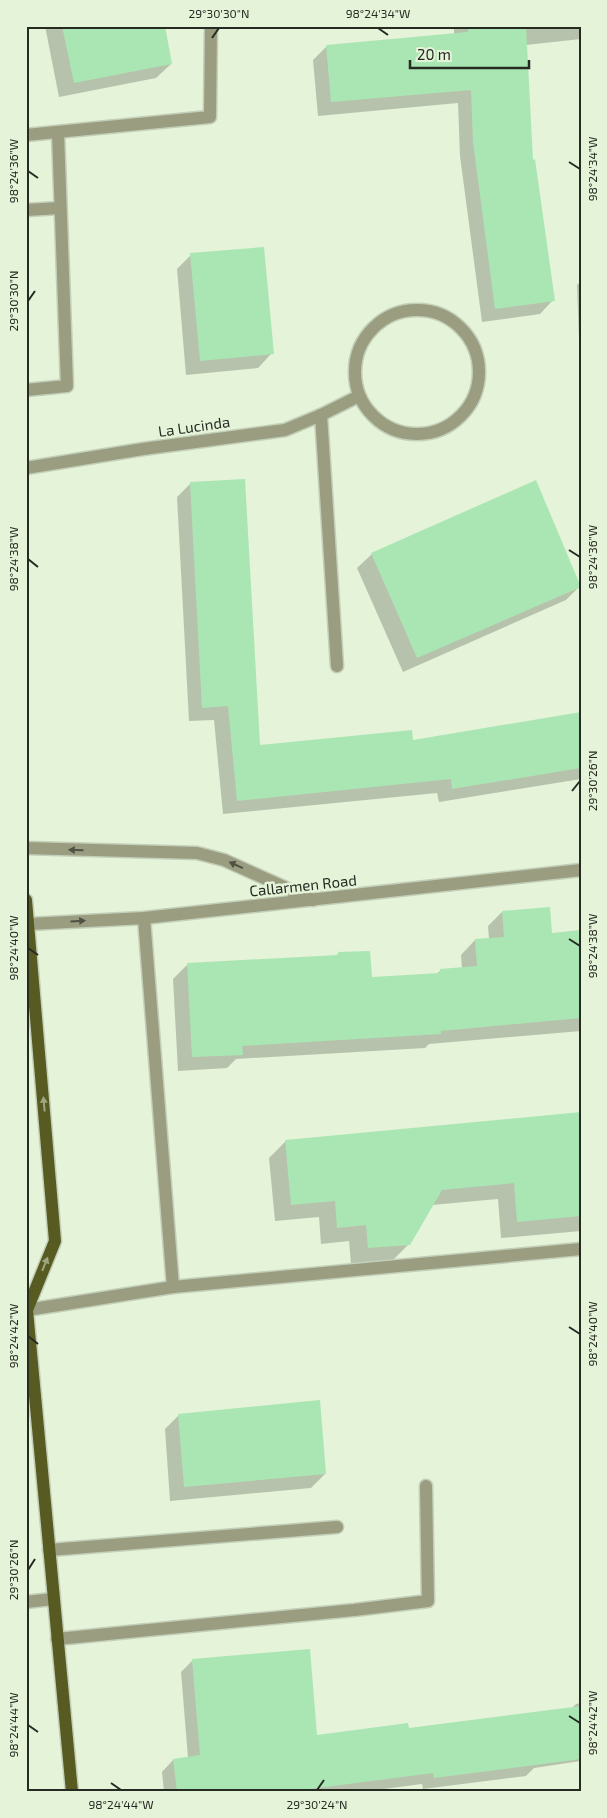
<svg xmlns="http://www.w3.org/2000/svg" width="607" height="1818" font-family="'Exo 2',sans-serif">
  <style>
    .shadow { fill: #0003 }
    .building { fill: #aae6b3 }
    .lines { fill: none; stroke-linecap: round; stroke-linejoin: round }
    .lane-casing { stroke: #c3cfb8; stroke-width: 15 }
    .street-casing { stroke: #c3cfb8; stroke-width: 15 }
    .primary-casing { stroke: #c3cfb8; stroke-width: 15 }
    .lane { stroke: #9a9d80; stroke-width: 12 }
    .street { stroke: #9a9d80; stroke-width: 12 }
    .primary { stroke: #575b22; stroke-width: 12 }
    .oneway { fill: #4f5343 }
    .oneway2 { fill: #9ea77e }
    .ticks { fill: none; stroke: #262b22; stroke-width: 2 }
    .labels { text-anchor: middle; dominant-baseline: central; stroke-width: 5; stroke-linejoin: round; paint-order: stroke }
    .street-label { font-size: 15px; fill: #262b22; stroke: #e5f3d9 }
    .neatline { fill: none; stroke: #262b22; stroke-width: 2 }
    .ticks-label { font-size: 12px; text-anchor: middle; fill: #262b22 }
  </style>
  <rect width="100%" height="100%" fill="#e5f3d9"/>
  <!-- shadow -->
  <g class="shadow">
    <polygon points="45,26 163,26 171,64 156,78 59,97"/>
    <polygon points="454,26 581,26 581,39 526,45 531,161 553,300 540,314 482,322 460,156 458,103 318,116 313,60 327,46 454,35"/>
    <polygon points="191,255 272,353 258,368 186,375 177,269"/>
    <polygon points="581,281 581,339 579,339 577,285"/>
    <polygon points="191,483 259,747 412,741 581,713 581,779 439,802 437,793 223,814 214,720 189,721 177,497"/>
    <polygon points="372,554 580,586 566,600 403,672 357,568"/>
    <polygon points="502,912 551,934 581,931 581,1031 429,1044 425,1048 236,1059 227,1068 178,1071 173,979 188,964 335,956 338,954 370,978 437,974 440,971 462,969 461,955 475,940 489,939 488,926"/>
    <polygon points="581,1113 581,1231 501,1238 498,1199 432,1205 409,1244 392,1261 351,1264 349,1241 321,1244 319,1217 275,1221 269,1158 286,1141"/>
    <polygon points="179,1415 325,1474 311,1488 170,1501 165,1429"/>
    <polygon points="192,1661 316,1736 408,1730 571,1709 576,1704 581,1703 581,1761 534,1768 526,1776 423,1789 422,1784 361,1792 164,1792 162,1772 173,1760 188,1758 181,1672"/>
  </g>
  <!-- building -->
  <g class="building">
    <polygon points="62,26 165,26 172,64 74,83"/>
    <polygon points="468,26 526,26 533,160 535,159 555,301 495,309 473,142 471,90 331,102 326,45 468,32"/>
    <polygon points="264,247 274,354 200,361 190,253"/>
    <polygon points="245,479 260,745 412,730 413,740 581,712 581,768 452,789 451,779 237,801 228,706 202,708 190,482"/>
    <polygon points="536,480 581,587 417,658 371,553"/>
    <polygon points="550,907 552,933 581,930 581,1018 441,1031 441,1034 242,1046 243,1055 192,1057 187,963 338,955 338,952 370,951 372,977 440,973 440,969 477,966 475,939 504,937 502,911"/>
    <polygon points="581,1112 581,1216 517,1222 514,1183 442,1190 410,1245 368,1248 366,1225 337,1228 335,1201 291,1205 285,1140"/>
    <polygon points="320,1400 326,1474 184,1487 178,1414"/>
    <polygon points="310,1649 317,1735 408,1723 409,1728 581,1706 581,1759 434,1778 433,1773 287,1792 177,1792 173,1759 200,1755 192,1659"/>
  </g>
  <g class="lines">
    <defs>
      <g id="lane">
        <polyline points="26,135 210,117 211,26"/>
        <polyline points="26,210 60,208"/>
        <polyline points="26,390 67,386 58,133"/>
        <polyline points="321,415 337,666"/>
        <polyline points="26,848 197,853 224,860 313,900"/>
        <polyline points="144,918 173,1287"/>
        <polyline points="29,924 144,918 581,870"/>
        <polyline points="27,1310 173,1287 581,1249"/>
        <polyline points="49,1550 337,1527"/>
        <polyline points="26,1602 53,1599"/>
        <polyline points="57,1639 354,1610 428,1601 426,1486"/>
      </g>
      <g id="street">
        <circle cx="417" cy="372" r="62"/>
        <polyline points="26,468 143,449 285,430 321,415 359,396"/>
      </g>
      <polyline id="primary" points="26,900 55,1241 27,1310 72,1792"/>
    </defs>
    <!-- lane casing -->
    <use href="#lane" class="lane-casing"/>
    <!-- street casing -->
    <use href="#street" class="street-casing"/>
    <!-- primary casing -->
    <use href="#primary" class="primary-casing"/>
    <!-- lane -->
    <use href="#lane" class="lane"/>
    <!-- street -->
    <use href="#street" class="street"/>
    <!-- primary -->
    <use href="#primary" class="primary"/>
  </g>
  <!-- one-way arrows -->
  <defs><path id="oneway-solid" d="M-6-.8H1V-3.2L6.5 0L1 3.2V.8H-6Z" transform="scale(1.25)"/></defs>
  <g class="oneway">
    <use href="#oneway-solid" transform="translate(76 850) rotate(-178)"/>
    <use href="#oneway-solid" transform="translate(236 865) rotate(-156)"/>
    <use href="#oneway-solid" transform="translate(78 921) rotate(-3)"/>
  </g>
  <g class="oneway2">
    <use href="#oneway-solid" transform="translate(44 1104) rotate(-95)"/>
    <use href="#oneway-solid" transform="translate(45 1264) rotate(-68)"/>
  </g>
  <!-- ticks -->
  <path class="ticks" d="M378 28 388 35M212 38 219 28M569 162 580 169M28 171 38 178M28 301 35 291M569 550 580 557M28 559 38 567M572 791 580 781M569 939 580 946M28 948 38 955M569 1327 580 1334M28 1336 38 1344M28 1570 35 1559M569 1716 580 1723M28 1725 38 1732M111 1783 121 1790M317 1790 324 1780"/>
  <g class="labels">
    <!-- street labels -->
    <g class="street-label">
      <text transform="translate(194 426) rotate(-8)">La Lucinda</text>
      <text transform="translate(303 885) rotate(-6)">Callarmen Road</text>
    </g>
  </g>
  <!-- border -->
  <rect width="607" height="1818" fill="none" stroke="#e5f3d9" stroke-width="55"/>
  <!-- scale -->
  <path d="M410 60v8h119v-8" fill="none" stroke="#262b22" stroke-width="2.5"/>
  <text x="417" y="60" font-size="15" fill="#262b22" stroke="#e5f3d9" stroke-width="4" paint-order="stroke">20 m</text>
  <rect x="28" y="28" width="552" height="1762" class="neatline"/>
  <g class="ticks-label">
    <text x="219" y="18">29°30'30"N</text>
    <text x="378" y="18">98°24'34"W</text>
    <text transform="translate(593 169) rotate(-90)" y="4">98°24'34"W</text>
    <text transform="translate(14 171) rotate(-90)" y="4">98°24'36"W</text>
    <text transform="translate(14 301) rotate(-90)" y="4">29°30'30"N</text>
    <text transform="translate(593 557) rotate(-90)" y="4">98°24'36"W</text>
    <text transform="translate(14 559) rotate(-90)" y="4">98°24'38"W</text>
    <text transform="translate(593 781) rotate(-90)" y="4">29°30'26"N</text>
    <text transform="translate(593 946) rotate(-90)" y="4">98°24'38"W</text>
    <text transform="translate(14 948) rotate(-90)" y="4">98°24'40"W</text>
    <text transform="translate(593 1334) rotate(-90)" y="4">98°24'40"W</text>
    <text transform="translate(14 1336) rotate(-90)" y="4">98°24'42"W</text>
    <text transform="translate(14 1570) rotate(-90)" y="4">29°30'26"N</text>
    <text transform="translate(593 1723) rotate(-90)" y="4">98°24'42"W</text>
    <text transform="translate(14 1725) rotate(-90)" y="4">98°24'44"W</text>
    <text x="121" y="1809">98°24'44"W</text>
    <text x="317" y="1809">29°30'24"N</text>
  </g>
</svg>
